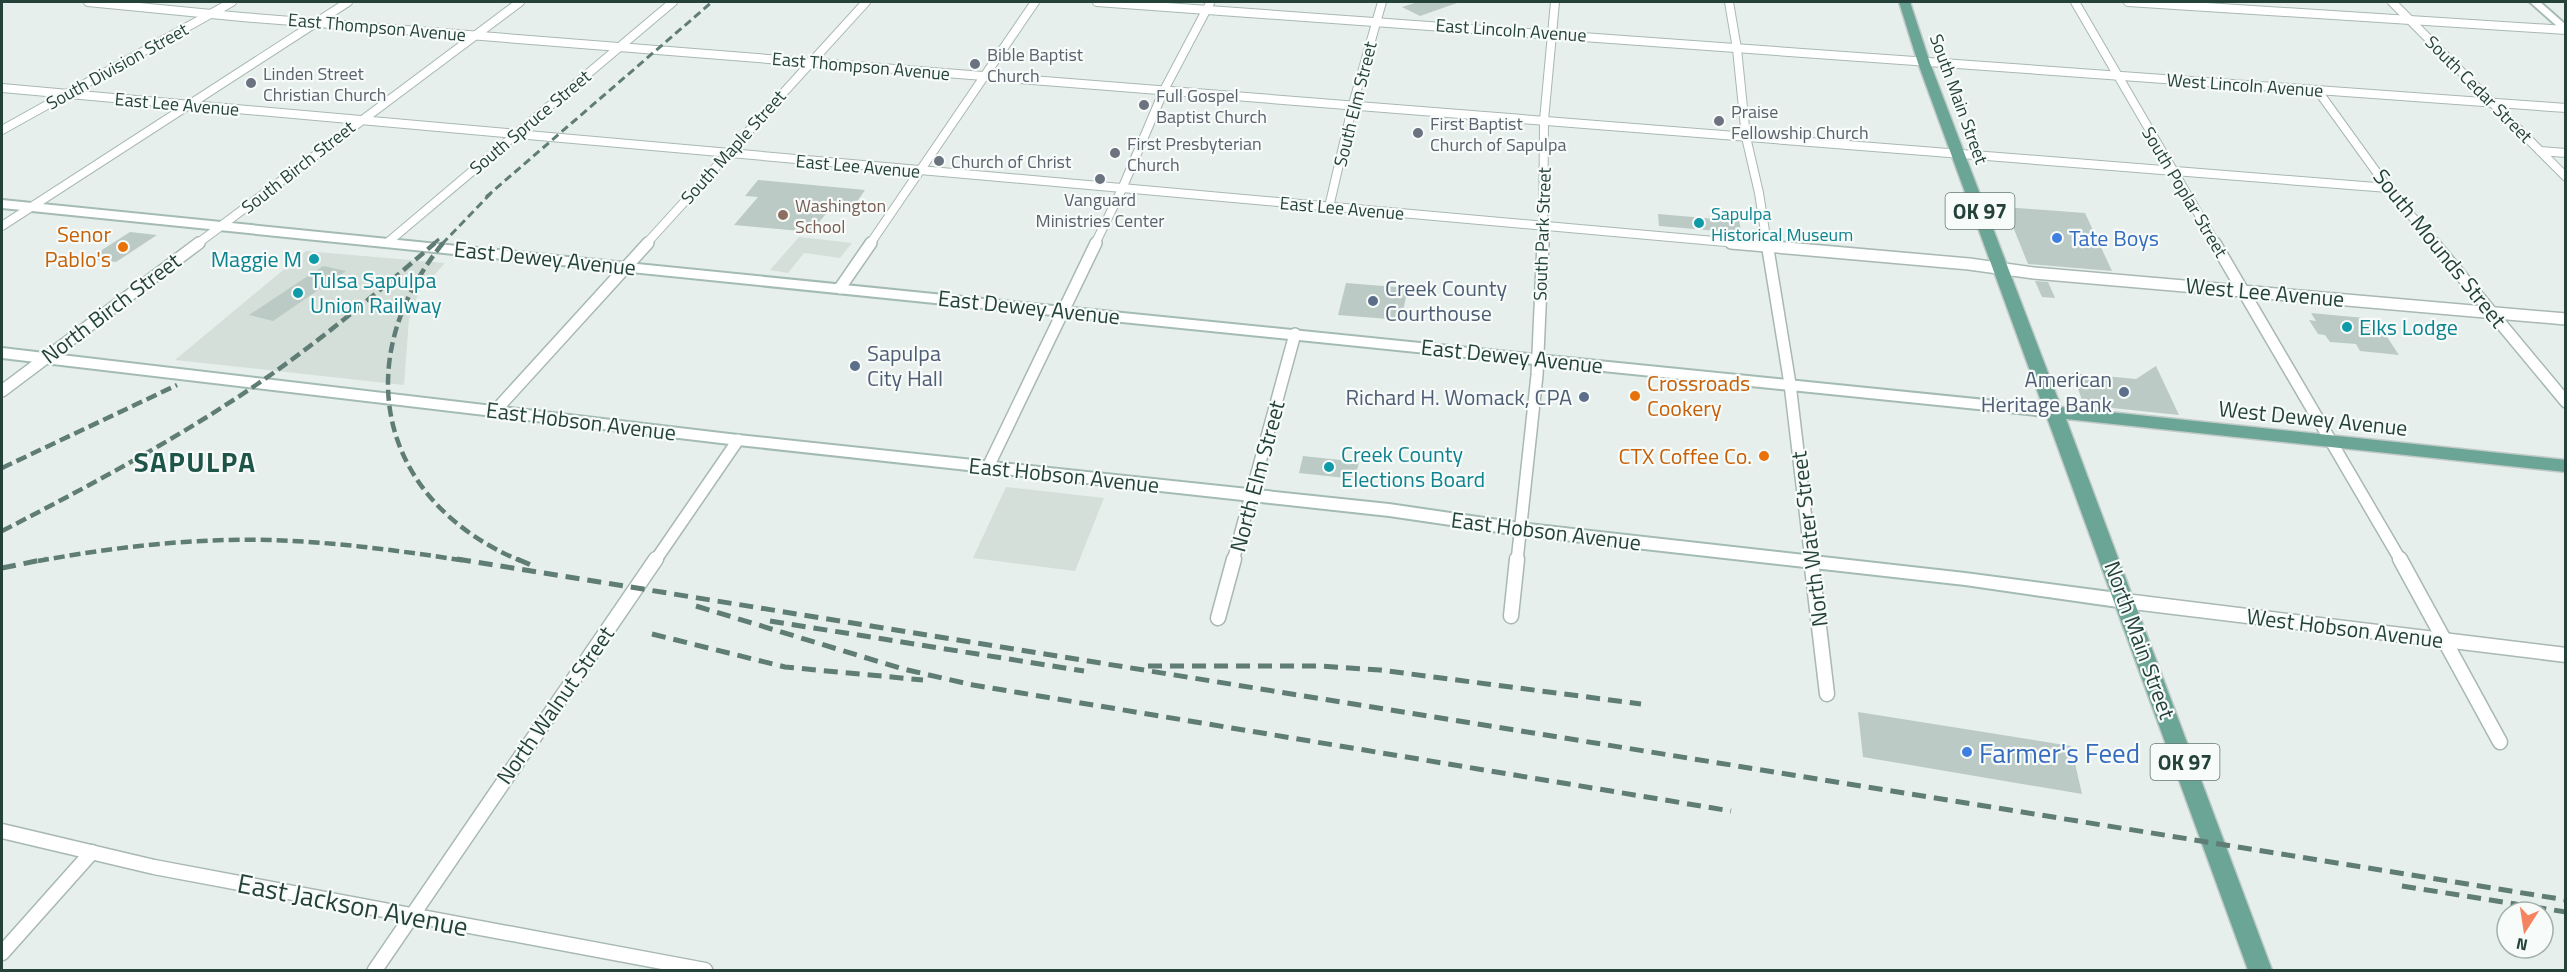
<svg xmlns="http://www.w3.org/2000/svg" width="2567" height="972" font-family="'Titillium Web',sans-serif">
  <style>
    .built { fill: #d4dfda }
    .building { fill: #bbcac4 }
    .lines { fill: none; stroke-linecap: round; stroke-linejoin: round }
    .street-far2-casing { stroke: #a8b8b2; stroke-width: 10 }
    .street-far1-casing { stroke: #a8b8b2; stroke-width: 14 }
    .street-casing { stroke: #a8b8b2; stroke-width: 17 }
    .secondary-casing { stroke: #a4bbb3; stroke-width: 4 }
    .primary-casing { stroke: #c2cac8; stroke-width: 3 }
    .street-far2 { stroke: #fff; stroke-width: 8 }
    .street-far1 { stroke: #fff; stroke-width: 11 }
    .street { stroke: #fff; stroke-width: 14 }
    .secondary { fill: #fff; fill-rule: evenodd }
    .primary { fill: #6aa596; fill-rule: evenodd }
    .rail-far2 { stroke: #5f7d75; stroke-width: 3; stroke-dasharray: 8 4.5; stroke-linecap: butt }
    .rail-far1 { stroke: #5f7d75; stroke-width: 4.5; stroke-dasharray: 11 5; stroke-linecap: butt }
    .rail { stroke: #5f7d75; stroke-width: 5; stroke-dasharray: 14 8; stroke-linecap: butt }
    .worship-dot { fill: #6b7280; stroke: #f7fbf9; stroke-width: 2 }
    .education-dot { fill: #8d6e63; stroke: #f7fbf9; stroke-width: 2 }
    .culture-dot { fill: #0f9aa8; stroke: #f7fbf9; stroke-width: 2 }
    .shop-dot { fill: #3f7fe0; stroke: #f7fbf9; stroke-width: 2 }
    .food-dot { fill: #e8710a; stroke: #f7fbf9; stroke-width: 2 }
    .service-dot { fill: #5c6f8a; stroke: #f7fbf9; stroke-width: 2 }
    .labels { text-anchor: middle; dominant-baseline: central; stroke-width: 4.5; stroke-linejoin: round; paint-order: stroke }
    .far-street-label { font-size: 18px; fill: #24423a; stroke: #f7fbf9 }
    .far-worship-label { font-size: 18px; fill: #5b616d; stroke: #f7fbf9; text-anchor: start }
    .far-education-label { font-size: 18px; fill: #785e54; stroke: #f7fbf9; text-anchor: start }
    .far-culture-label { font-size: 18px; fill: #0d838f; stroke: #f7fbf9; text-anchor: start }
    .shield { fill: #f7fbf9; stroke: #637a73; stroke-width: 1.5 }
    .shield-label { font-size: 21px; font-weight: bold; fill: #24423a }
    .food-label { font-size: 22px; fill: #c56008; stroke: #f7fbf9; text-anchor: end }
    .shop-label { font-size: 22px; fill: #366cbe; stroke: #f7fbf9; text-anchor: start }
    .street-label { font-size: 22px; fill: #24423a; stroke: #f7fbf9 }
    .culture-label { font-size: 22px; fill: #0d838f; stroke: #f7fbf9; text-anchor: start }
    .service-label { font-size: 22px; fill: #4e5e75; stroke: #f7fbf9; text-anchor: start }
    .near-shop-label { font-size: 27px; fill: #366cbe; stroke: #f7fbf9; text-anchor: start }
    .near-street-label { font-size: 27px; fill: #24423a; stroke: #f7fbf9 }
    .district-label { font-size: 28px; font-weight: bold; letter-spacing: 1.5px; fill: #1f5548; stroke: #f7fbf9 }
  </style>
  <rect width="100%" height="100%" fill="#e6efeb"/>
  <!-- built -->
  <g class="built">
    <polygon points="799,237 852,243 840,258 804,253 788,273 770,270"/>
    <polygon points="306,251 445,263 419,292 409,319 404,385 175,360"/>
    <polygon points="1006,487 1104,498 1075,571 973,558"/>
  </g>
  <!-- building -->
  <g class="building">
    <polygon points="1418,2 1457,2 1457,3 1420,16 1402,7"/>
    <polygon points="758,180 865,190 854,206 834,204 811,232 734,225 758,197 745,196"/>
    <polygon points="2005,207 2085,213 2112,271 2028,264"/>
    <polygon points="1658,214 1739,221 1742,233 1659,226"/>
    <polygon points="130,232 157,235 116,262 88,259"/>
    <polygon points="323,266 346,271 273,321 249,315"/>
    <polygon points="2035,281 2048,282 2055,298 2042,297"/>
    <polygon points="1346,283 1408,288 1401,320 1338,315"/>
    <polygon points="2311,313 2375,319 2399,355 2360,351 2356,344 2330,342 2325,335 2318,334 2309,320 2316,321"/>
    <polygon points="2156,366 2179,415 2084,405 2072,373 2136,379"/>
    <polygon points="1303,456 1359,462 1355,479 1299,473"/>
    <polygon points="1858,712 2071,746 2082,794 1863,757"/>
  </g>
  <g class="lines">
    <defs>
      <g id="street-far2">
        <polyline points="88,2 242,17 2388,188"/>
        <polyline points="1097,2 2566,108"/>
        <polyline points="1729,2 1737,49 1746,137 1759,193 1767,244"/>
        <polyline points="2075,2 2216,244"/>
        <polyline points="2128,2 2566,30"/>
        <polyline points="2392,2 2566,177"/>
        <polyline points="2,88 1748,244"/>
        <polyline points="2318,91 2388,188 2435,244"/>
        <polyline points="2,130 232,2"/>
        <polyline points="2540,151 2566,153"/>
        <polyline points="1329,207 1353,104 1382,2"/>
        <polyline points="2,226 348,2"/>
        <polyline points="387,243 673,2"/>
        <polyline points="197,244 520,2"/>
        <polyline points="646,244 866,2"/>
        <polyline points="870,244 1035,2"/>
        <polyline points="1095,244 1122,189 1164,90 1210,3"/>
        <polyline points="1543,244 1544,120 1555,2"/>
      </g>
      <g id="street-far1">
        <polyline points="1731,243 1969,264 2034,273 2566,319"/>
        <polyline points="1767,243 1790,384 1811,561"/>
        <polyline points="2215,243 2401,561"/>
        <polyline points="2434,243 2566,402"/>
        <polyline points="840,288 871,243"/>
        <polyline points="2,391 199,243"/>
        <polyline points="495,411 648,243"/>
        <polyline points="988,467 1096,243"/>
        <polyline points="655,561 738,440"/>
        <polyline points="1233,561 1295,334"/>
        <polyline points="1517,561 1537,375 1543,243"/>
      </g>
      <g id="street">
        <polyline points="1811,559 1827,694"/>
        <polyline points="2400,559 2500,742"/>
        <polyline points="2125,601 2566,655"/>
        <polyline points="1511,616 1517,559"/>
        <polyline points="1218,618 1234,559"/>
        <polyline points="2,831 154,867 705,970"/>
        <polyline points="2,953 92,852"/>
        <polyline points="375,970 656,559"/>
      </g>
      <g id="secondary">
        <polygon points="2530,2 2540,2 2566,25 2566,34"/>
        <polygon points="2,200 2055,407 2063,412 2055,417 2,208"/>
        <polygon points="2,348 738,435 1389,504 1519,523 1965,573 2125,594 2131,596 2134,601 2131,606 2125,608 1965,585 1519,535 1389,516 738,445 2,358"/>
      </g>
      <polygon id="primary" points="1899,2 1910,2 1930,63 2061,407 2566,460 2566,472 2066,419 2272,970 2248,970 1918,63"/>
    </defs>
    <!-- street-far2 casing -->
    <use href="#street-far2" class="street-far2-casing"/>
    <!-- street-far1 casing -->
    <use href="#street-far1" class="street-far1-casing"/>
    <!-- street casing -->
    <use href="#street" class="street-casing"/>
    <!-- secondary casing -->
    <use href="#secondary" class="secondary-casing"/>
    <!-- primary casing -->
    <use href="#primary" class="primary-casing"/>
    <!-- street-far2 -->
    <use href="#street-far2" class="street-far2"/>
    <!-- street-far1 -->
    <use href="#street-far1" class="street-far1"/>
    <!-- street -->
    <use href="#street" class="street"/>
    <!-- secondary -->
    <use href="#secondary" class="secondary"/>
    <!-- primary -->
    <use href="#primary" class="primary"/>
    <!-- rail-far2 -->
    <g class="rail-far2">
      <polyline points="486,197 712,2"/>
      <polyline points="433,244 439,239"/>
      <polyline points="442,244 492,192"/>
    </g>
    <!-- rail-far1 -->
    <g class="rail-far1">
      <path d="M443 243C347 361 379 502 521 561"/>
      <polyline points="2,468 177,385"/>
      <path d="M2 531C89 486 175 440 256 385 319 342 377 293 435 243"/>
      <path d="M38 561C115 547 192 538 270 540 336 542 402 551 467 561"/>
    </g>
    <!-- rail -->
    <g class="rail">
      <polyline points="457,559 2566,900"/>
      <polyline points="517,559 536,567"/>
      <polyline points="2,568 46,559"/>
      <polyline points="696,606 903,669 973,685 1731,811"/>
      <polyline points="770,621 1084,671"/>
      <polyline points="652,634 785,667 923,680"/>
      <polyline points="1148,666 1319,666 1380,670 1641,704"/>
      <polyline points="2402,886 2566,912"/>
    </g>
  </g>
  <!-- markers -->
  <g class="worship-dot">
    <circle cx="975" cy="64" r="6"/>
    <circle cx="251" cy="83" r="6"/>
    <circle cx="1144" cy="105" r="6"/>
    <circle cx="1719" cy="121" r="6"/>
    <circle cx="1418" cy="133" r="6"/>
    <circle cx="1115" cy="153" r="6"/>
    <circle cx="939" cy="161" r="6"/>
    <circle cx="1100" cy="179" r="6"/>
  </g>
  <circle class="education-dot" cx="783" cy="215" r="6"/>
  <g class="culture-dot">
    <circle cx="1699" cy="223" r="6"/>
    <circle cx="314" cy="259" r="6"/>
    <circle cx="298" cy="293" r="6"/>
    <circle cx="2347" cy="327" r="6"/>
    <circle cx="1329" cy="467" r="6"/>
  </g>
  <g class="shop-dot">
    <circle cx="2057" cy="238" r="6"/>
    <circle cx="1967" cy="752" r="6"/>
  </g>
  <g class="food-dot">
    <circle cx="123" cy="247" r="6"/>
    <circle cx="1635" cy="396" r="6"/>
    <circle cx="1764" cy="456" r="6"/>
  </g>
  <g class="service-dot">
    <circle cx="1373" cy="301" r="6"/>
    <circle cx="855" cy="366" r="6"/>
    <circle cx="2124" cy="392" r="6"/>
    <circle cx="1584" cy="397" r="6"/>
  </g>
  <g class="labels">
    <!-- far-street labels -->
    <g class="far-street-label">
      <text transform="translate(377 27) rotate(5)">East Thompson Avenue</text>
      <text transform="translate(1511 30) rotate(4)">East Lincoln Avenue</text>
      <text transform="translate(117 66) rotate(-29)">South Division Street</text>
      <text transform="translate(861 66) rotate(5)">East Thompson Avenue</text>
      <text transform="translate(2245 85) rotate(4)">West Lincoln Avenue</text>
      <text transform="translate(2479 89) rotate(45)">South Cedar Street</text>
      <text transform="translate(1959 99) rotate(70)">South Main Street</text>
      <text transform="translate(177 104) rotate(5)">East Lee Avenue</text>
      <text transform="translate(1355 104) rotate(-76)">South Elm Street</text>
      <text transform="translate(530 122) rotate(-40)">South Spruce Street</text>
      <text transform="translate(733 147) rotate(-48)">South Maple Street</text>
      <text transform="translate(858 166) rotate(5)">East Lee Avenue</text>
      <text transform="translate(298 167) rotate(-38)">South Birch Street</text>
      <text transform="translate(2185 192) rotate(59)">South Poplar Street</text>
      <text transform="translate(1342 208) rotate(5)">East Lee Avenue</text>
      <text transform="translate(1542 234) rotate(-88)">South Park Street</text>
    </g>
    <!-- far-worship labels -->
    <g class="far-worship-label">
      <text x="987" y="54">Bible Baptist<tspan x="987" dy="21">Church</tspan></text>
      <text x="263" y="73">Linden Street<tspan x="263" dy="21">Christian Church</tspan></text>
      <text x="1156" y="95">Full Gospel<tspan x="1156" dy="21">Baptist Church</tspan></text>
      <text x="1731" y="111">Praise<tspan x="1731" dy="21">Fellowship Church</tspan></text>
      <text x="1430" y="123">First Baptist<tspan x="1430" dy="21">Church of Sapulpa</tspan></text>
      <text x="1127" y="143">First Presbyterian<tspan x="1127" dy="21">Church</tspan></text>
      <text x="951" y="161">Church of Christ</text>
      <text x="1100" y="199" text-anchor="middle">Vanguard<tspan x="1100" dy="21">Ministries Center</tspan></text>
    </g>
    <!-- far-education labels -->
    <g class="far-education-label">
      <text x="795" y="205">Washington<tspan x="795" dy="21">School</tspan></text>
    </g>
    <!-- far-culture labels -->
    <g class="far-culture-label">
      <text x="1711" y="213">Sapulpa<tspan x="1711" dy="21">Historical Museum</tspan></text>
    </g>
    <!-- shield labels -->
    <g class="shield">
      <rect x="1945.5" y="193" width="69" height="36" rx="4.5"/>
      <rect x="2150.5" y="744" width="69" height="36" rx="4.5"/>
    </g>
    <g class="shield-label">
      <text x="1980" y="211">OK 97</text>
      <text x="2185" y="762">OK 97</text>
    </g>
    <!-- food labels -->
    <g class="food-label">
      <text x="111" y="234">Senor<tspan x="111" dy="25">Pablo's</tspan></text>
      <text x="1647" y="383" text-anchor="start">Crossroads<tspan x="1647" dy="25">Cookery</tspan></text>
      <text x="1752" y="456">CTX Coffee Co.</text>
    </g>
    <!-- shop labels -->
    <g class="shop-label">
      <text x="2069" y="238">Tate Boys</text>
    </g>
    <!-- street labels -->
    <g class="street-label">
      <text transform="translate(2440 248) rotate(51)">South Mounds Street</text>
      <text transform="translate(545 258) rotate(6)">East Dewey Avenue</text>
      <text transform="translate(2265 292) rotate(5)">West Lee Avenue</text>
      <text transform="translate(1029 307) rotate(6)">East Dewey Avenue</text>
      <text transform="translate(111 308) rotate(-37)">North Birch Street</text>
      <text transform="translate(1512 356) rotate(6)">East Dewey Avenue</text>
      <text transform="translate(2313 418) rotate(6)">West Dewey Avenue</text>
      <text transform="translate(581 421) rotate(7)">East Hobson Avenue</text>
      <text transform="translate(1064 475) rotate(6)">East Hobson Avenue</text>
      <text transform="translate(1257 476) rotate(-75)">North Elm Street</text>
      <text transform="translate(1546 531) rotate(7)">East Hobson Avenue</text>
      <text transform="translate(1809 539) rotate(-97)">North Water Street</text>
      <text transform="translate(2345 628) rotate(7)">West Hobson Avenue</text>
      <text transform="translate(2140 640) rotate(70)">North Main Street</text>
      <text transform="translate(555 705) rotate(-55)">North Walnut Street</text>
    </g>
    <!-- culture labels -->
    <g class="culture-label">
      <text x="302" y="259" text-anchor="end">Maggie M</text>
      <text x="310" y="280">Tulsa Sapulpa<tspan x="310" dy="25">Union Railway</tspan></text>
      <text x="2359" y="327">Elks Lodge</text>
      <text x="1341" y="454">Creek County<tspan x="1341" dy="25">Elections Board</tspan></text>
    </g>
    <!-- service labels -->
    <g class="service-label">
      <text x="1385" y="288">Creek County<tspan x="1385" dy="25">Courthouse</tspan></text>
      <text x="867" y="353">Sapulpa<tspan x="867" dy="25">City Hall</tspan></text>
      <text x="2112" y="379" text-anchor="end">American<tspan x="2112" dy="25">Heritage Bank</tspan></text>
      <text x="1572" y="397" text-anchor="end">Richard H. Womack, CPA</text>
    </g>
    <!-- near-shop labels -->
    <g class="near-shop-label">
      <text x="1979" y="752">Farmer's Feed</text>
    </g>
    <!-- near-street labels -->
    <g class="near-street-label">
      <text transform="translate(353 904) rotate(11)">East Jackson Avenue</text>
    </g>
    <!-- district labels -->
    <g class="district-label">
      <text x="195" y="461">SAPULPA</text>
    </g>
  </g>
  <!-- border -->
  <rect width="2567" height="972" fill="none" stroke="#24423a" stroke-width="6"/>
  <!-- north arrow -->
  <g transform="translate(2525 930) rotate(192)"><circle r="28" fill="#f7fbf9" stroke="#a3b1ad" stroke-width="1.5"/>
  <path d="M0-4.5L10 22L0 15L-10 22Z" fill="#f4845f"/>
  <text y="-9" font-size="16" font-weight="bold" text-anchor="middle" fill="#24423a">N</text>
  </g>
</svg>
